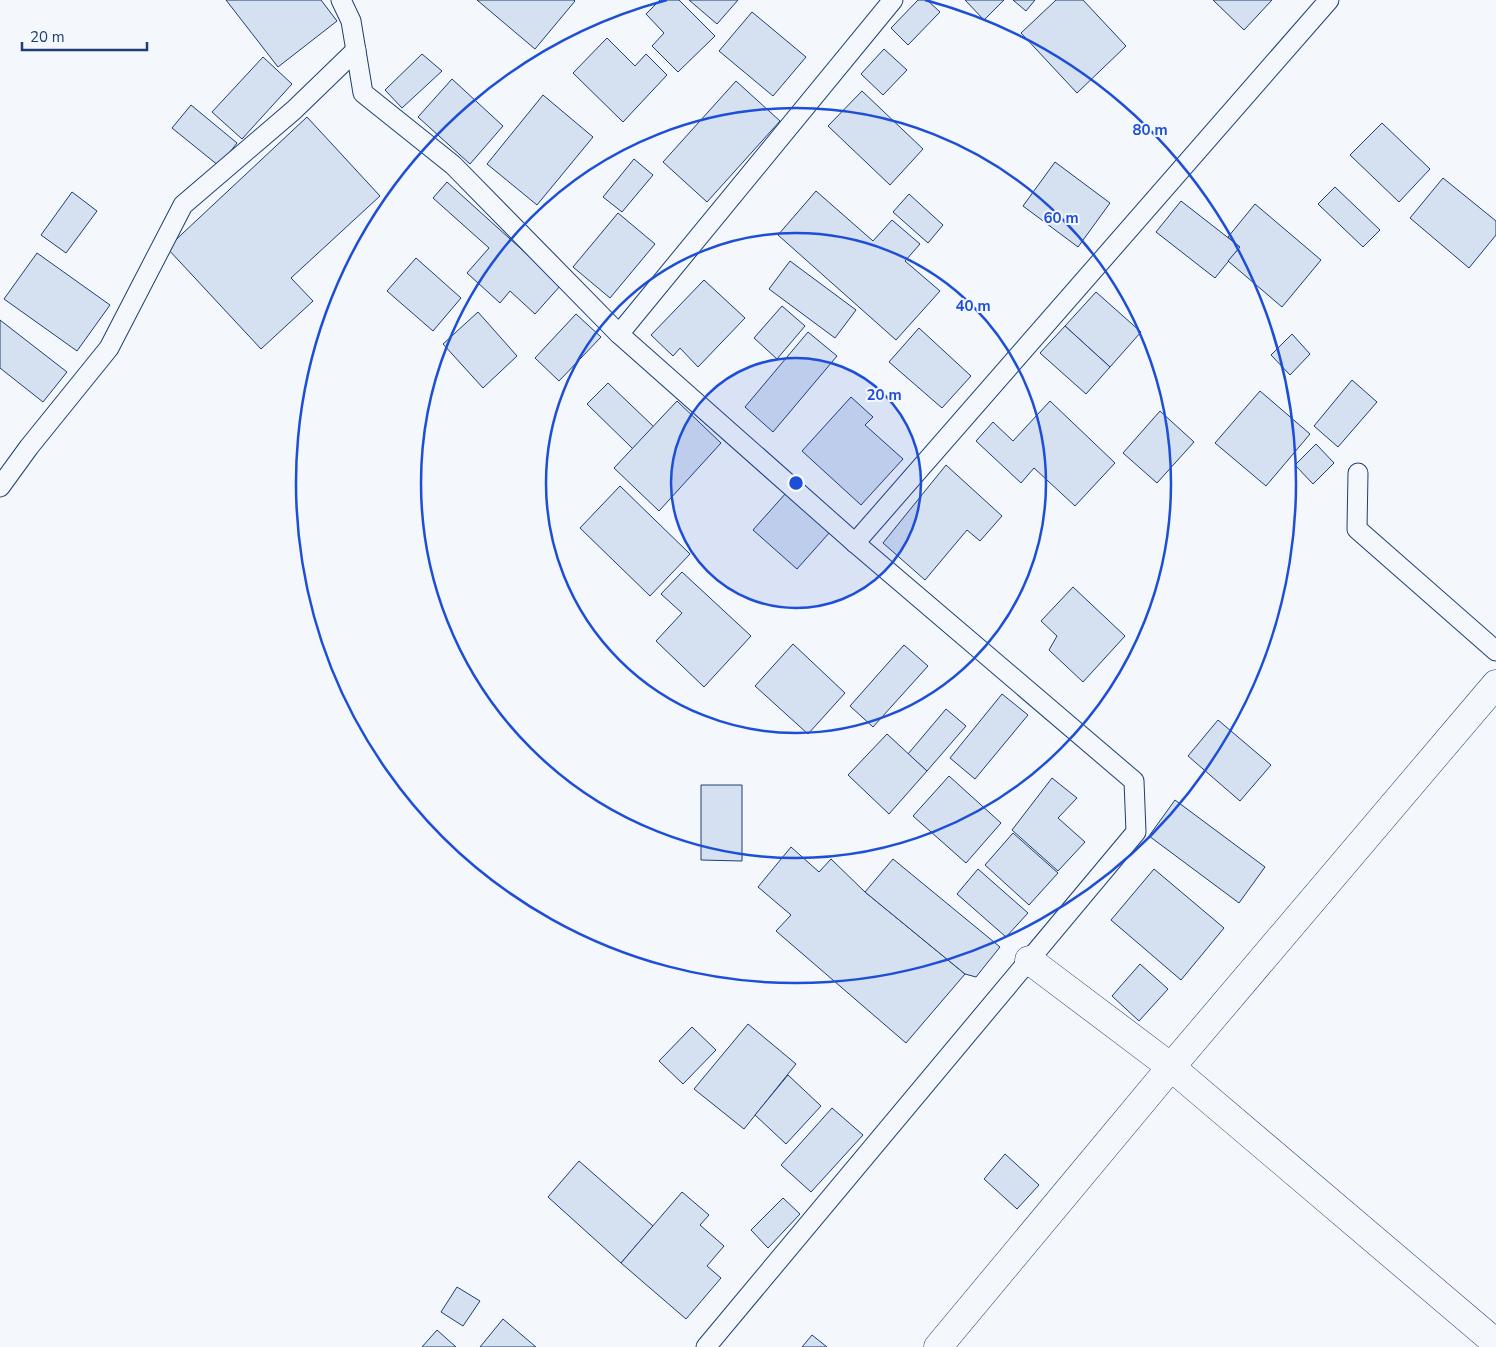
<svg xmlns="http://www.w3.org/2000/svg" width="1496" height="1347" font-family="'Nunito Sans',sans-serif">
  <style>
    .building { fill: #d5e0f0; stroke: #1d3f73 }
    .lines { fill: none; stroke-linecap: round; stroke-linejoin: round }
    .lane-casing { stroke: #1d3f73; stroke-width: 21 }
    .street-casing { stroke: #1d3f73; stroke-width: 29 }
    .lane { stroke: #f4f7fb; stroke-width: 19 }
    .street { stroke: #f4f7fb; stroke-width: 28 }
    .ring { fill: none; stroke: #1d4ed8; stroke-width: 2.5 }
    .centre { fill: #1d4ed8; stroke: #f4f7fb; stroke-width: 2.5 }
    .ring-label { font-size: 15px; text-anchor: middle; font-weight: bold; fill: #1d4ed8; stroke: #f4f7fb; stroke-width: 4; stroke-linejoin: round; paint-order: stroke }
  </style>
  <rect width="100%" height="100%" fill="#f4f7fb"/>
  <!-- building -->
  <g class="building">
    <polygon points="226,0 321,0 337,21 278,67"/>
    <polygon points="477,0 574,0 575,1 535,49"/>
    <polygon points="660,0 679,0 715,36 678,72 652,46 664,33 646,14"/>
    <polygon points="689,0 738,0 717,24"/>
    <polygon points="918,0 927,0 940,12 908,45 891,28"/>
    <polygon points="965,0 1004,0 984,20"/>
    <polygon points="1013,0 1035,0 1026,11"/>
    <polygon points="1056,0 1083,0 1126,46 1077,93 1021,33"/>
    <polygon points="1213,0 1272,0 1244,30"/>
    <polygon points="752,12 806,57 773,96 719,51"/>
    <polygon points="607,38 635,66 646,54 667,75 623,122 573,73"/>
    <polygon points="884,49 907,70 883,95 861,74"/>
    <polygon points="422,54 442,71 402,108 385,90"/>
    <polygon points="263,57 292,84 242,139 212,112"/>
    <polygon points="452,79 503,126 470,164 418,117"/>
    <polygon points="736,81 780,121 707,202 663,162"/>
    <polygon points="862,91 923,149 890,185 828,126"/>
    <polygon points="543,95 593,137 537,205 487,164"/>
    <polygon points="191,105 237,143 219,166 172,128"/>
    <polygon points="307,117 380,196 291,278 313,301 261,349 167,248"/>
    <polygon points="1382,123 1430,169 1399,202 1350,155"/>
    <polygon points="634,159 653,175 622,212 603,197"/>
    <polygon points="1055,162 1110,203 1078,247 1023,206"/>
    <polygon points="1443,178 1496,221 1496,235 1469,268 1410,218"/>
    <polygon points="447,182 561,285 535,314 510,291 500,303 467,273 489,248 433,198"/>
    <polygon points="1335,187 1380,230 1363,247 1318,204"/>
    <polygon points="816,191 873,241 892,220 920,244 905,261 940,291 896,340 778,235"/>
    <polygon points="72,192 97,211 66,253 41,235"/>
    <polygon points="909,194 943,225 928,243 893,212"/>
    <polygon points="1181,201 1240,247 1215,278 1156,232"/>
    <polygon points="1255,204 1321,260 1282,307 1228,261 1240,247 1228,237"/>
    <polygon points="618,213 655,244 610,298 573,267"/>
    <polygon points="37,253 110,305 77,351 4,299"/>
    <polygon points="416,258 461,298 433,331 387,291"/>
    <polygon points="790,261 856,310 835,338 769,289"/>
    <polygon points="704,280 745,318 698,367 680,348 673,356 651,335"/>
    <polygon points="1096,292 1141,332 1110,367 1065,326"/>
    <polygon points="782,306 805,326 777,359 754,338"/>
    <polygon points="478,312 517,356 483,388 443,344"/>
    <polygon points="576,314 601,337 559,381 535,358"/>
    <polygon points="0,320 67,372 43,402 0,368"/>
    <polygon points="1065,326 1110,367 1086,394 1040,353"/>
    <polygon points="919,328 971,376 942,408 889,362"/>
    <polygon points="808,332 837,356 773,432 745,407"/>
    <polygon points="1292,334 1310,354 1290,375 1271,355"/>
    <polygon points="1352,380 1377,402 1338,447 1314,426"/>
    <polygon points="608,383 654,427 633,449 587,404"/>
    <polygon points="1260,391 1310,434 1266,486 1215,443"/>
    <polygon points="851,397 873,417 865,425 903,459 861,505 802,451"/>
    <polygon points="677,401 721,443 659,511 614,468"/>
    <polygon points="1050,401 1115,463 1075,506 1034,468 1021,483 976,441 993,422 1013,441"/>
    <polygon points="1160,411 1194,442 1157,483 1123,453"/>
    <polygon points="1316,444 1334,463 1313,484 1295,465"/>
    <polygon points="946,465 1002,516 980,541 967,530 925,580 883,543"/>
    <polygon points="620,486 690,554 650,596 580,528"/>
    <polygon points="786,493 830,532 797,569 753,530"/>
    <polygon points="682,572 751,636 704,687 656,641 682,613 661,594"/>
    <polygon points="1073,587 1125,636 1083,682 1049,650 1057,636 1041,621"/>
    <polygon points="793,644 845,693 808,734 755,686"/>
    <polygon points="904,645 928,666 873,727 850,706"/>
    <polygon points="1002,694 1028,715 975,779 950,758"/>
    <polygon points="946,709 966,726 927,771 908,754"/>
    <polygon points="1218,720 1271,765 1240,801 1188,756"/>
    <polygon points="887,734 927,771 889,814 848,775"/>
    <polygon points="949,776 1001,823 966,863 913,816"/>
    <polygon points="1052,778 1077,798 1058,818 1085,842 1058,871 1012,830"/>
    <polygon points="701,785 742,785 742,861 701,860"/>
    <polygon points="1175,800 1265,867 1239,903 1149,836"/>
    <polygon points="1013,833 1058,873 1029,905 985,865"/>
    <polygon points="791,847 819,872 831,859 865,892 965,974 906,1043 776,931 791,915 758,887"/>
    <polygon points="893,859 1000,947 976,977 965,974 865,892"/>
    <polygon points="978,869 1028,913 1006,937 957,894"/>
    <polygon points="1154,869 1224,928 1181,980 1111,920"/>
    <polygon points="1140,964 1168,989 1139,1021 1112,996"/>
    <polygon points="748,1024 796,1064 744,1129 694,1089"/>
    <polygon points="692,1027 716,1050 683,1084 659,1061"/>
    <polygon points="788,1075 821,1106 786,1144 755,1115"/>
    <polygon points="832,1108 863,1135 811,1192 781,1165"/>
    <polygon points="1005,1154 1039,1185 1017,1209 984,1179"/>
    <polygon points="579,1161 653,1226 621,1263 548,1197"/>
    <polygon points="682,1192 709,1215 700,1225 724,1246 707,1266 721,1278 686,1319 621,1263"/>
    <polygon points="783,1198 800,1214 768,1248 751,1230"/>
    <polygon points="457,1287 480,1301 463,1326 441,1312"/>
    <polygon points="503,1319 536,1347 480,1347"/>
    <polygon points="437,1330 456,1347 422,1347"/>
    <polygon points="812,1335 827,1347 802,1347"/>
  </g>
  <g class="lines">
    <defs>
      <g id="lane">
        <polyline points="341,0 351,21 363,93 453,165 619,334 855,543 1134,781 1136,832 706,1347"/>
        <polyline points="619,334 893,0"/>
        <polyline points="1358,473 1357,529 1496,651"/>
        <polyline points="0,487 29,447 109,348 183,205 294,110 356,50"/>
        <polyline points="855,543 1329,0"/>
      </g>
      <g id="street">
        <polyline points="1029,960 1171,1067 1496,1343"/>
        <polyline points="938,1347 1171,1067 1496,684"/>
      </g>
    </defs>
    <!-- lane casing -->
    <use href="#lane" class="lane-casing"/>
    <!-- street casing -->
    <use href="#street" class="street-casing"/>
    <!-- lane -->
    <use href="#lane" class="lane"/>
    <!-- street -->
    <use href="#street" class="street"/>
  </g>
  <!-- distance rings -->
  <circle cx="796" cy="483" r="125" fill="#1d4ed8" fill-opacity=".12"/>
  <g class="ring">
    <circle cx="796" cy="483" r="125"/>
    <circle cx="796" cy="483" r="250"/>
    <circle cx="796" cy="483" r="375"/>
    <path d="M925 0A500 500 0 1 1 667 0"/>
  </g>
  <circle cx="796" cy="483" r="8" class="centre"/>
  <g class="ring-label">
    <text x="1150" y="135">80 m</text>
    <text x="1061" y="223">60 m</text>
    <text x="973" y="311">40 m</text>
    <text x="884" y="400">20 m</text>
  </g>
  <!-- scale -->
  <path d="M22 42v8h125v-8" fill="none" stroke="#1d3f73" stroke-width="2.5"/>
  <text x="30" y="42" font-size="15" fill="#1d3f73" stroke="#f4f7fb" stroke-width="4" paint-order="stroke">20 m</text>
</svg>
